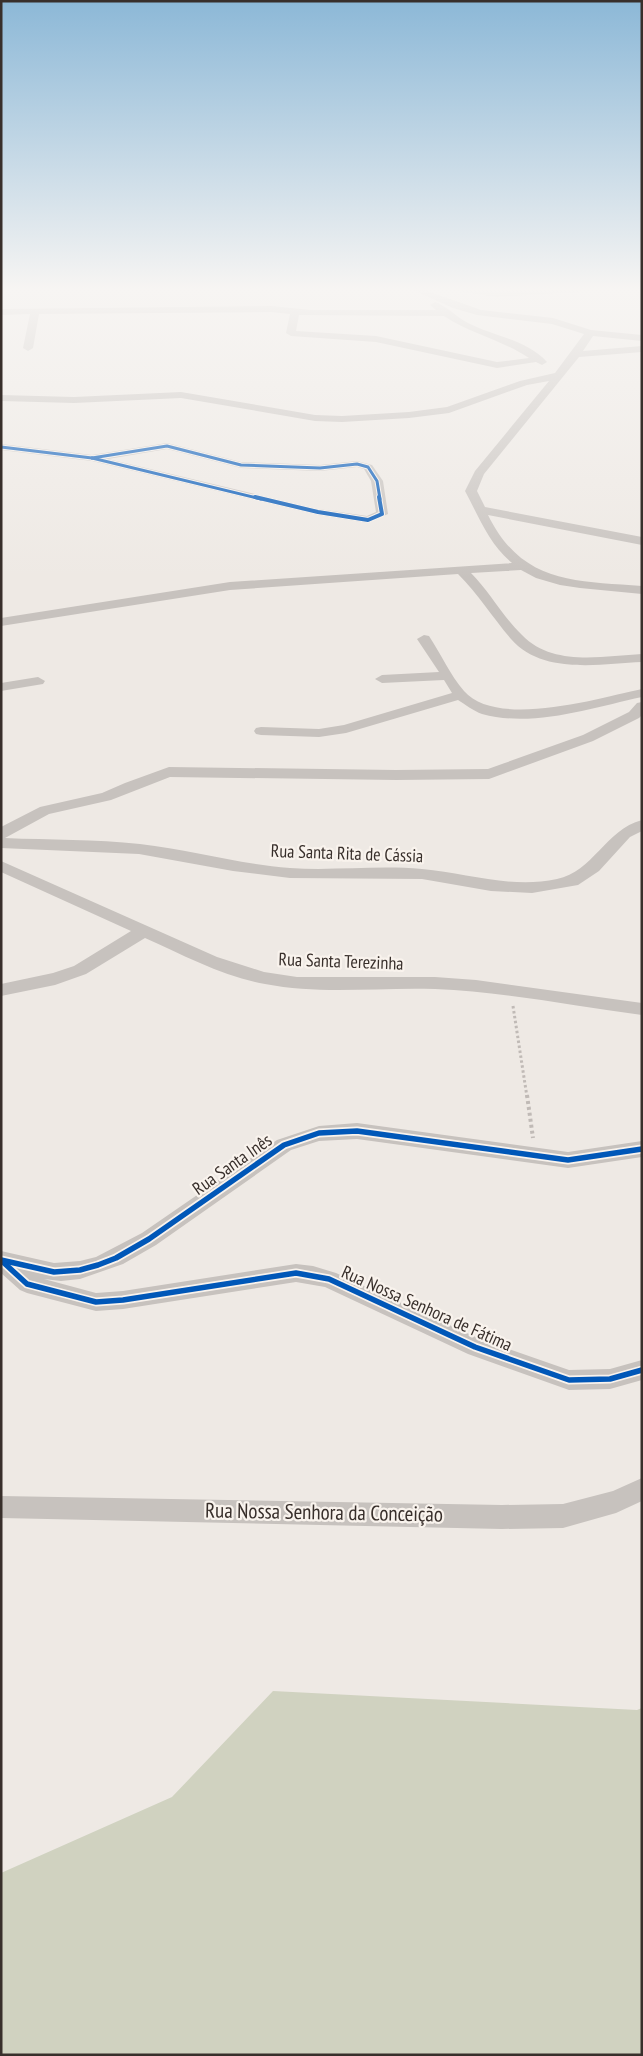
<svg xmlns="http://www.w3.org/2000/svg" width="643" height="2056" font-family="'PT Sans Narrow',sans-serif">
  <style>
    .green { fill: #d0d2c0 }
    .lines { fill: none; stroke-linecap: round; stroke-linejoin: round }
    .path-far1 { stroke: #c0bab6; stroke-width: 3; stroke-dasharray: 2.5 2.5; stroke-linecap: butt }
    .path { stroke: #c0bab6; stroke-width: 4; stroke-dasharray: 3 3; stroke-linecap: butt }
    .street { fill: #c7c2be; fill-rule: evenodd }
    .cycleway-far2-casing { stroke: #f9f3ed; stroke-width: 5 }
    .cycleway-far1-casing { stroke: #f9f3ed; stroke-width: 6 }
    .cycleway-casing { stroke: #f9f3ed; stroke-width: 9 }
    .cycleway-far2 { stroke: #0057b8; stroke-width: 3 }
    .cycleway-far1 { stroke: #0057b8; stroke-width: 4 }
    .cycleway { stroke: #0057b8; stroke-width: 5.5 }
    .labels { text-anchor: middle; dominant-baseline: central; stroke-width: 4.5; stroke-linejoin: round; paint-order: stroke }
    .street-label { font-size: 18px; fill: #382f2b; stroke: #f9f3ed }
    .near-street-label { font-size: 21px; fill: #382f2b; stroke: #f9f3ed }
  </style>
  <rect width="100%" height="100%" fill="#eee9e4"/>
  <!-- green -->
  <g class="green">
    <polygon points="451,290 610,290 496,297"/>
    <polygon points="273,1691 637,1710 642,1708 642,2055 1,2055 1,1873 172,1797"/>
  </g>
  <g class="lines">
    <!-- path-far1 -->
    <polyline class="path-far1" points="513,1006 527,1097"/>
    <!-- path -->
    <polyline class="path" points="527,1095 533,1138"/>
    <!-- street -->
    <g class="street">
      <path d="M413 290H425L481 310 553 318 591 330 642 335V341L593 336 583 351 642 346V352L579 357 484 474 477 491 485 507 642 537V545L488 515C522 584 575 581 642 586V594L580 588 560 585 536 578 521 570 471 573C490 592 503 617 522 635 553 667 602 656 642 654V662C600 664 542 675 511 639 493 618 478 594 458 574L230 590 1 626V618L230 582 512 563C489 544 479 517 465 491L475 471 549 381 527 385 449 413 409 418 342 422 315 421 181 398 74 403 1 401V395L74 397 181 392 315 415 342 416 409 412 447 407 520 381 555 373 584 334 552 324 477 315 453 308Z"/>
      <path d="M435 302C447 306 456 317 468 323 493 336 527 340 547 362L542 365 536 362 497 368 376 342 291 336 286 333 290 314 271 312 39 314 33 348 28 351 23 348 30 314 1 315V309L271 306 311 310H436L430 305ZM299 315 444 316C471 334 502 340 529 358L497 362 376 336 296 331Z"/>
      <path d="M167 443 241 462 320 465 357 461 372 465 383 481 388 514 368 523 318 515 92 461 1 450V444L92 455ZM167 449 241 468 320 471 357 467 364 469 371 481 376 512 367 516 318 509 108 459Z"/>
      <path d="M424 635 429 636C441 654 450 675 464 691 497 729 599 698 642 689V697C591 708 533 728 482 714 473 711 465 704 458 700L346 733 319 737 261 735 256 734 254 731 256 728 261 727 319 729 344 725 452 693 444 680 382 683 375 679 382 675 439 672 417 639Z"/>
      <polygon points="38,677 45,681 43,684 1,691 1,683"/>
      <path d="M642 702V715L639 718 593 741 489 779 396 780 170 777 111 800 49 814 5 838C49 840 96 839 140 844 191 850 239 864 290 868 334 871 378 865 422 869 467 873 511 889 557 879 593 872 605 830 642 820V831L630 837 599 871 578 885 532 893 491 891 422 879 290 878 233 871 139 854 1 848V827L40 807 102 793 125 783 169 767 396 770 488 769 583 735 629 712 637 703Z"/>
      <path d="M1 861 217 957 264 972 297 977H435L476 980 642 1003V1015C573 1006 504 992 435 989 379 987 321 995 265 984 224 977 183 955 145 938L86 974 55 985 1 996V984L53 973 74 966 131 931 1 872Z"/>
      <polygon points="357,1123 568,1152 642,1141 642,1157 568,1168 357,1139 319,1141 291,1150 156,1245 123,1264 80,1279 61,1281 44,1279 96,1293 123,1291 296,1264 313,1266 336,1273 480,1339 569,1370 610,1369 642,1360 642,1380 610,1389 569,1390 468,1354 325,1287 296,1282 123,1309 96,1311 27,1293 20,1290 1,1273 1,1251 54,1263 80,1261 96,1257 142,1233 277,1140 319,1126"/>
      <polygon points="642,1478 642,1501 616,1513 563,1528 502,1529 1,1518 1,1496 502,1505 563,1504 613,1491"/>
    </g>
    <defs>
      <g id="cycleway-far2">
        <polyline points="1,447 92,458"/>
        <polyline points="92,458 261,499"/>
        <polyline points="92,458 167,446 241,465 320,468 357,464 368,467 377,481 380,499"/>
      </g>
      <polyline id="cycleway-far1" points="255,497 318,512 368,520 382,514 379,497"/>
      <g id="cycleway">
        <polyline points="1,1260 54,1272 80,1270 98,1265 116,1258 149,1239 284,1145 319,1133 357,1131 568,1160 642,1149"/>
        <polyline points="3,1262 27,1284 96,1302 123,1300 296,1273 329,1279 475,1347 569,1380 610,1379 642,1370"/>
      </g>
    </defs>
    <!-- cycleway-far2 casing -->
    <use href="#cycleway-far2" class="cycleway-far2-casing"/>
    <!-- cycleway-far1 casing -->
    <use href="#cycleway-far1" class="cycleway-far1-casing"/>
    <!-- cycleway casing -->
    <use href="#cycleway" class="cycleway-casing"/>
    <!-- cycleway-far2 -->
    <use href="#cycleway-far2" class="cycleway-far2"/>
    <!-- cycleway-far1 -->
    <use href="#cycleway-far1" class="cycleway-far1"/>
    <!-- cycleway -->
    <use href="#cycleway" class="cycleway"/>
  </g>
  <!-- sky -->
  <linearGradient id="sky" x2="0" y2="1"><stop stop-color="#8cb8d7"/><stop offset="0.5" stop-color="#f7f5f3"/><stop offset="1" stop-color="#f7f5f3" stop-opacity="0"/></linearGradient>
  <rect width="643" height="578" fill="url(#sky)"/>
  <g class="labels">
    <!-- street labels -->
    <g class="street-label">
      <text transform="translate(347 853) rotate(2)">Rua Santa Rita de Cássia</text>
      <text transform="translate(341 961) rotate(2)">Rua Santa Terezinha</text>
      <text transform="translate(232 1164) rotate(-35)">Rua Santa Inês</text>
      <text transform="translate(427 1308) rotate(24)">Rua Nossa Senhora de Fátima</text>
    </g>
    <!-- near-street labels -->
    <g class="near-street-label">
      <text transform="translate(324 1512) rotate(1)">Rua Nossa Senhora da Conceição</text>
    </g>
  </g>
  <!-- border -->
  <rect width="643" height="2056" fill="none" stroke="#382f2b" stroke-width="5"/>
</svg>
